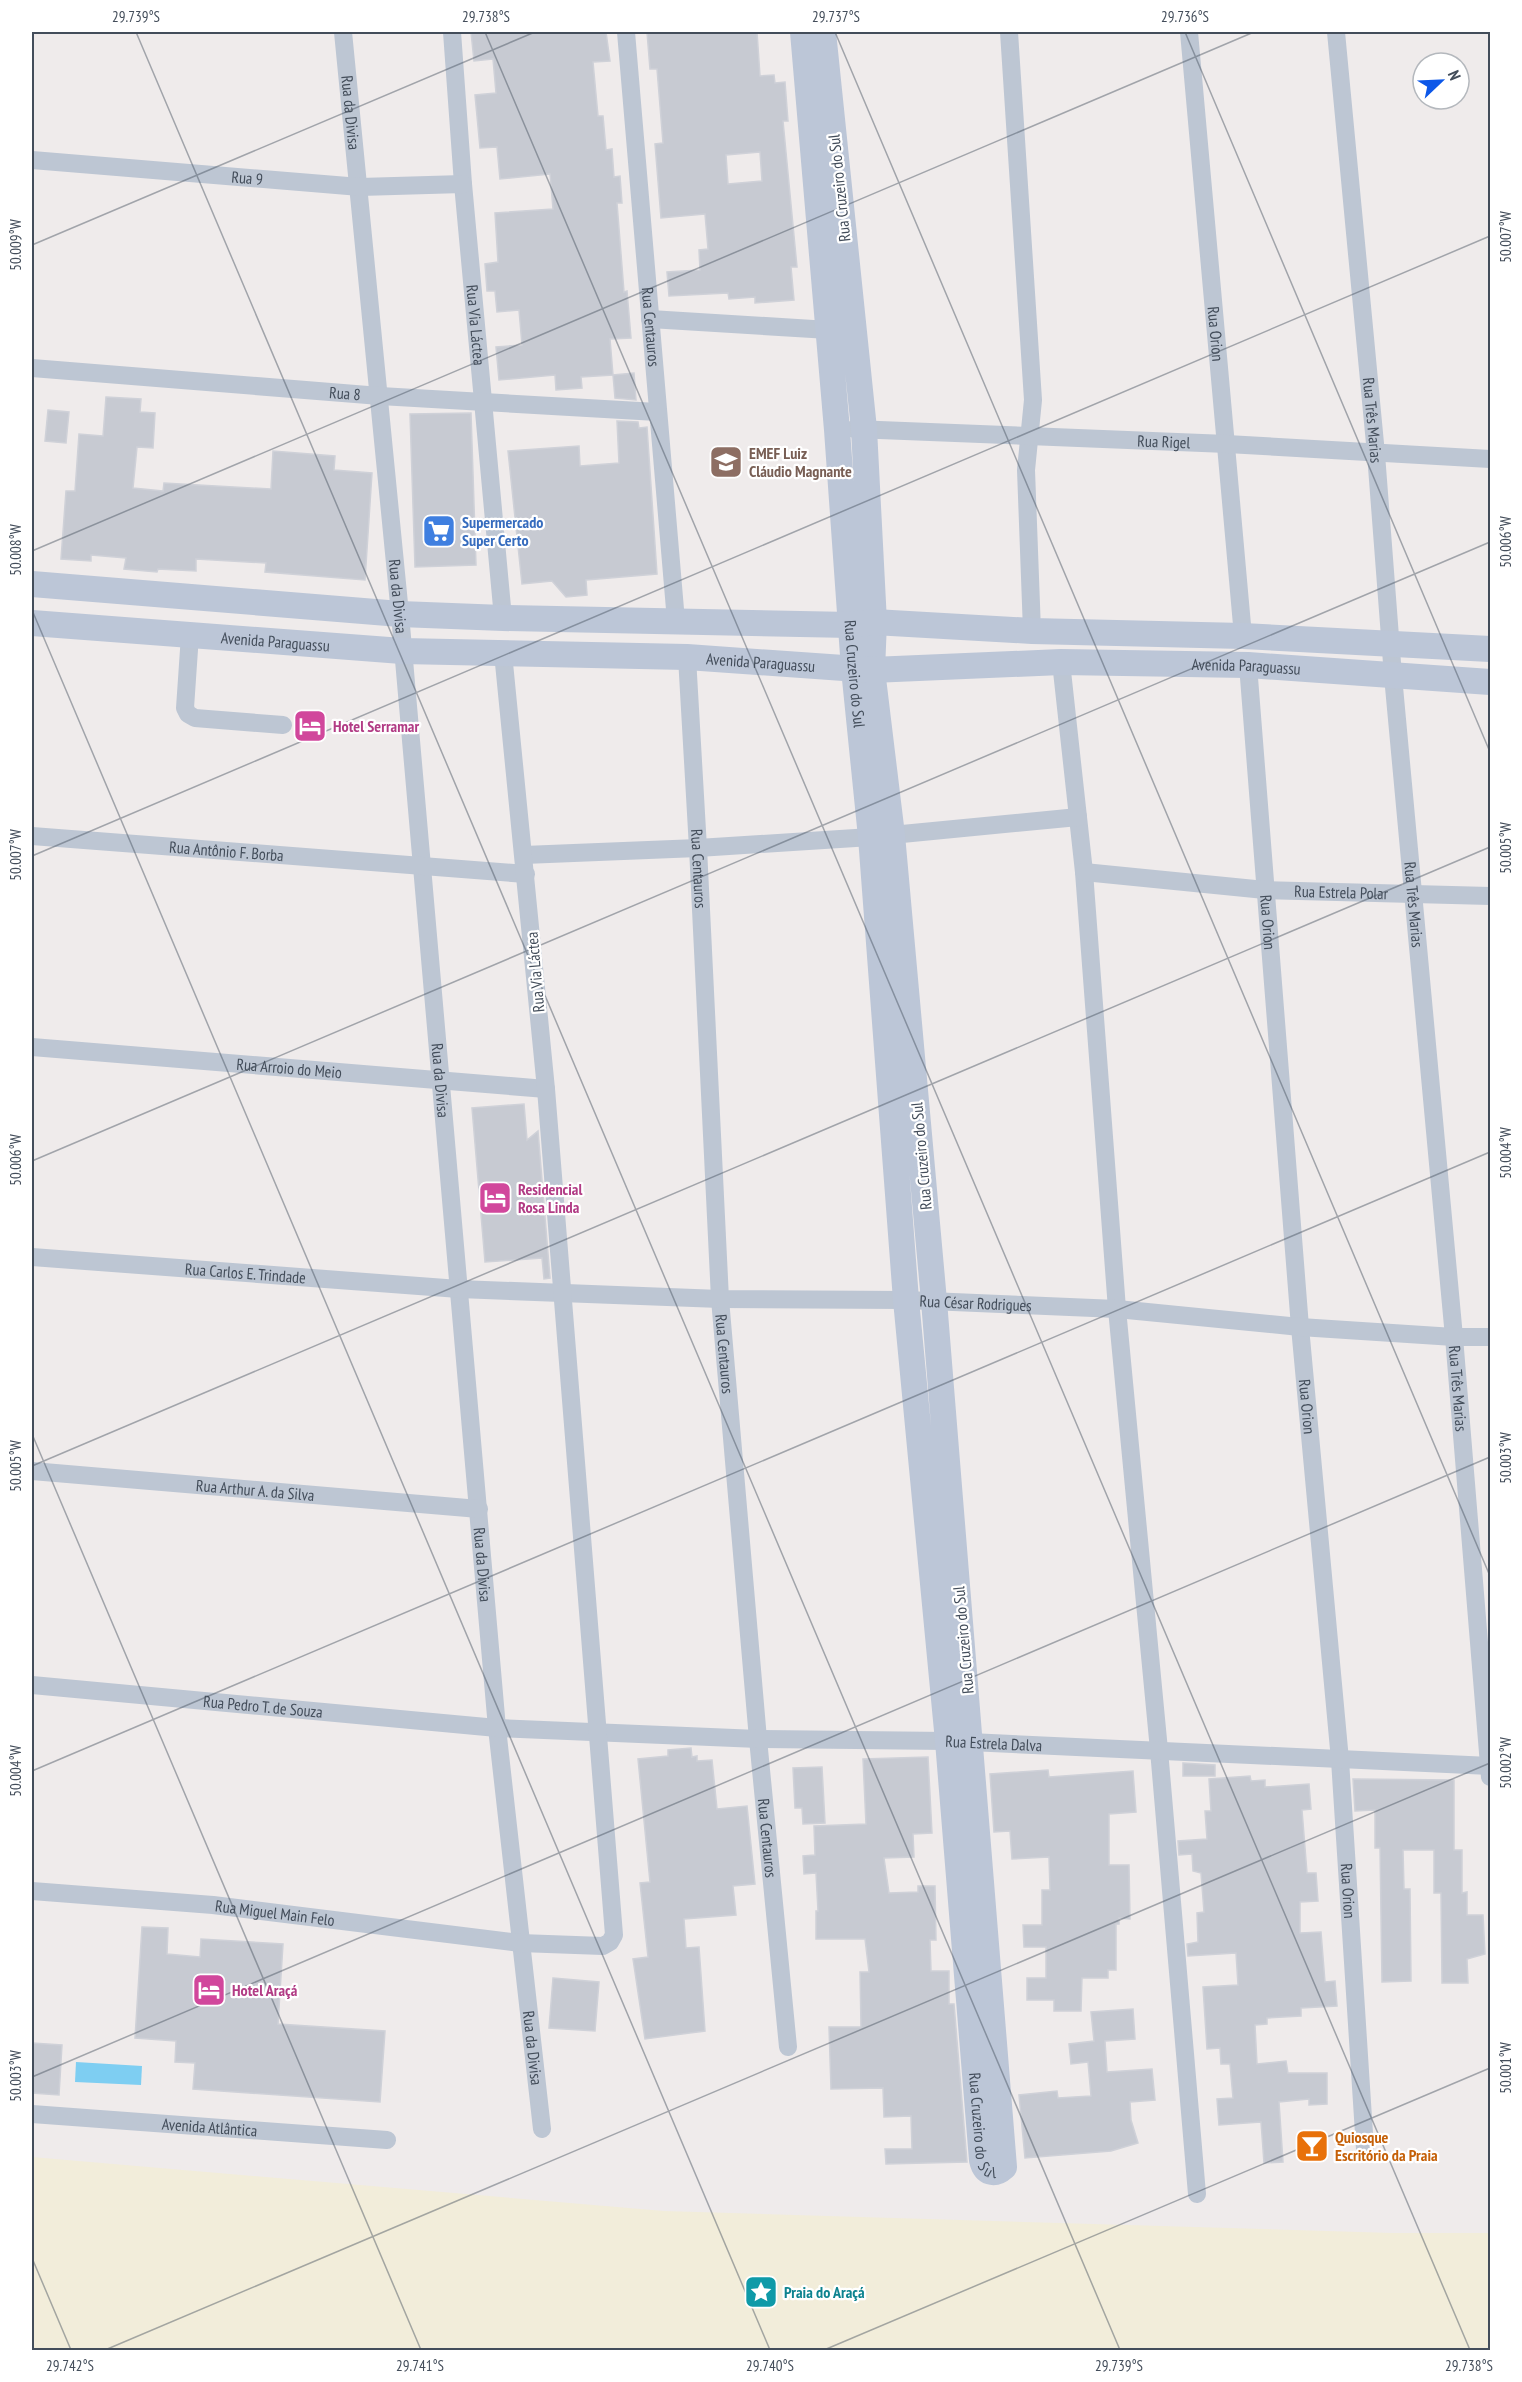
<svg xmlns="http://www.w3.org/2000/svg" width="1522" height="2382" font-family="'PT Sans Narrow',sans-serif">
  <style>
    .sand { fill: #f2edda }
    .water { fill: #7ecef2 }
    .building { fill: #c7cad2; stroke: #cfd1d8; stroke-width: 1.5; fill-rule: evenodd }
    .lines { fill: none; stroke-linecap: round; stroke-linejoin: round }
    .street { stroke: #bdc6d3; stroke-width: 18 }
    .secondary { stroke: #bcc6d7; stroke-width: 26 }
    .ticks { fill: none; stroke: #434d5a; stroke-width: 1.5; stroke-opacity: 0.45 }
    .labels { text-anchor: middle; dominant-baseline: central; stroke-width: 4.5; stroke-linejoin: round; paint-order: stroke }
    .street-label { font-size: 16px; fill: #434d5a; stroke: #fff }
    .education-label { font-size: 16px; font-weight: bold; fill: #785e54; stroke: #fff; text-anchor: start }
    .shop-label { font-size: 16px; font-weight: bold; fill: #366cbe; stroke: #fff; text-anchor: start }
    .hotel-label { font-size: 16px; font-weight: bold; fill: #b23c85; stroke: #fff; text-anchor: start }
    .food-label { font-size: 16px; font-weight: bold; fill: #c56008; stroke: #fff; text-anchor: start }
    .culture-label { font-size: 16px; font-weight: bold; fill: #0d838f; stroke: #fff; text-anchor: start }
    .neatline { fill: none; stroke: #434d5a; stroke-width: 2 }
    .ticks-label { font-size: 15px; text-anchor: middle; fill: #434d5a }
  </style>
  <rect width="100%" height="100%" fill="#efebeb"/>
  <!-- sand -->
  <polygon class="sand" points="32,2157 664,2211 1392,2233 1490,2233 1490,2350 32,2350"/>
  <!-- water -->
  <polygon class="water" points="76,2062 142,2066 141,2085 75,2082"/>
  <!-- building -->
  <g class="building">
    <polygon points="471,32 606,32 610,61 593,62 598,116 603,116 606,150 612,149 614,177 620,176 622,203 617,203 624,292 627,291 631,338 610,339 613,375 581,377 582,388 556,390 555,375 499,380 496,347 522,345 519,310 497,312 495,291 487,291 485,264 498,262 495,213 553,209 550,174 500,179 497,147 480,148 475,95 496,93 493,59 474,61"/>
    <path d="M647 32H757L760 76 774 75 775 83 785 82 788 121H783L797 267H791L794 300 755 303V297L729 299 728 293 669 296 667 272 700 270 699 250 708 249 705 214 661 218 655 144 663 143 657 69H650ZM760 152 762 181 728 184 726 155Z"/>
    <polygon points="634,373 636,400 615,398 613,375"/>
    <polygon points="106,397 141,399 140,412 155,413 153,448 137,447 133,488 163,491 164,483 271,489 273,451 335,456 334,470 372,473 365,580 265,572 266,563 196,559 196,571 158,569 157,572 124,569 126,558 91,555 91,561 61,559 66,491 75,491 79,434 103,436"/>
    <polygon points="48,410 69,412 66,443 45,441"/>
    <polygon points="471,413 476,565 415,567 410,414"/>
    <polygon points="617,421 638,422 639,428 647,427 657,574 586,580 587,595 566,597 552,581 522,584 508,451 579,446 580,466 619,463"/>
    <polygon points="524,1104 527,1140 538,1131 550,1278 544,1279 542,1258 485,1262 472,1108"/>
    <polygon points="691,1748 692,1757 697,1756 697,1761 712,1760 717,1809 747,1806 755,1884 733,1886 736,1915 684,1919 686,1948 699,1947 705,2031 645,2039 633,1959 648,1957 640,1883 650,1882 638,1759 668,1756 668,1750"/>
    <polygon points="928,1757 932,1833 913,1834 914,1857 884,1858 889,1893 918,1892 918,1886 935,1886 936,1940 930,1940 931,1971 949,1971 949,2004 954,2004 967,2162 886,2164 885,2149 912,2149 911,2116 884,2117 883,2088 831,2089 829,2027 861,2027 860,1972 869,1972 865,1939 816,1939 816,1911 818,1911 816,1873 804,1874 803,1856 815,1855 814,1826 866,1824 863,1759"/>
    <polygon points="1183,1763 1215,1765 1215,1776 1183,1776"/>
    <polygon points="822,1767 825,1823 803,1824 802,1808 795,1808 793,1768"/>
    <polygon points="1048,1770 1049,1777 1133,1771 1136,1812 1109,1814 1109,1865 1129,1865 1130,1919 1119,1918 1119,1924 1116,1924 1116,1970 1108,1970 1108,1978 1082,1978 1081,2011 1054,2011 1054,2000 1027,2000 1027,1978 1046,1978 1046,1947 1024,1947 1023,1925 1042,1925 1042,1890 1050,1890 1049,1857 1012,1859 1010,1831 994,1832 990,1774"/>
    <polygon points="1250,1776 1251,1781 1265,1780 1265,1787 1309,1784 1311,1809 1302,1810 1307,1873 1316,1873 1318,1901 1300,1902 1300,1933 1321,1932 1325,1982 1335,1981 1337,2006 1301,2008 1301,2016 1267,2018 1267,2024 1255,2025 1257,2064 1286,2061 1288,2073 1327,2073 1327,2104 1309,2105 1309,2099 1279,2102 1283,2162 1264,2163 1261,2122 1219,2125 1217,2099 1233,2098 1230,2064 1221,2064 1220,2048 1207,2049 1203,1987 1238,1985 1236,1953 1188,1956 1187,1944 1198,1942 1197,1913 1204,1912 1201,1873 1193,1871 1192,1854 1179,1855 1178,1841 1207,1839 1205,1811 1211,1811 1209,1779"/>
    <polygon points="1353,1779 1454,1780 1454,1850 1462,1850 1462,1893 1467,1892 1467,1915 1483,1915 1485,1954 1467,1959 1468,1983 1442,1983 1441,1893 1434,1893 1434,1850 1403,1850 1404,1889 1410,1889 1411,1981 1382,1982 1380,1848 1375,1848 1375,1810 1355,1811"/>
    <polygon points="142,1927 168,1928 167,1954 200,1957 201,1939 283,1944 278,2024 385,2031 380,2102 193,2089 195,2063 175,2062 176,2041 135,2038"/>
    <polygon points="553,1978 599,1982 595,2031 549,2028"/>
    <polygon points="1133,2009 1135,2039 1105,2041 1107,2072 1152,2069 1155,2100 1130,2102 1131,2120 1138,2143 1111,2151 1025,2158 1019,2095 1057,2091 1058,2098 1091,2096 1088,2062 1071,2064 1069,2044 1094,2041 1091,2012"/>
    <polygon points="32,2043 62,2045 59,2095 32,2093"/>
  </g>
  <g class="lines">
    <!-- street -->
    <g class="street">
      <path id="s1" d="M343 32 400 614 497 1728 542 2129"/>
      <path id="s2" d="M452 32 463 184 503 618"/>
      <path id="s3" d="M626 32 676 621"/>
      <polyline points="1009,32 1033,400 1026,470 1032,631"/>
      <path id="s4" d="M1189 32 1243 636"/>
      <path id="s5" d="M1336 32 1376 454 1393 676 1454 1337 1490 1777"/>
      <path id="s6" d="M32 160 360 187 463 184"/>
      <polyline points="650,319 829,330"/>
      <path id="s7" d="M32 368 380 396 657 412"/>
      <path id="s8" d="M854 429 1227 444 1490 459"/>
      <polyline points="190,635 185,708 188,714 195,718 283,725"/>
      <path id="s9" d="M687 657 698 848 720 1299 758 1739 788 2047"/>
      <polyline points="1061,662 1084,872 1117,1309 1159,1750 1197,2194"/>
      <path id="s10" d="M1248 665 1300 1327 1340 1760 1365 2149"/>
      <path id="s11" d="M32 836 526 874"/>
      <polyline points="524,855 698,848 871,837 1078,817"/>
      <path id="s12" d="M1084 872 1265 890 1490 896"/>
      <path id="s13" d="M32 1047 546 1089"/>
      <path id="s14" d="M32 1257 459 1289 720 1299 906 1300 1117 1309 1300 1327 1454 1337H1490"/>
      <path id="s15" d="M32 1471 479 1509"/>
      <path id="s16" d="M32 1685 497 1728 758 1739 948 1741 1490 1766"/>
      <path id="s17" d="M32 1891 213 1905 520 1943 603 1946 610 1942 614 1935 546 1089 503 653"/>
      <path id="s18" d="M32 2114 387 2140"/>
    </g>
    <!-- secondary -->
    <g class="secondary">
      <path id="s19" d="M803 32 837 430 854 669 871 837 906 1300 948 1741 982 2160C985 2173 994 2176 1004 2167L934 1301 892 835 872 670 874 622 864 429 823 32"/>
      <polyline points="32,584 400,614 503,618 851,625 874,622 1032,631 1243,636 1490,649"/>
      <path id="s20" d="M32 623 402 651 687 657 872 670 1061 662 1248 665 1490 682"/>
    </g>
  </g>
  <!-- ticks -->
  <path class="ticks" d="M136 32 1120 2350M485 32 1470 2350M835 32 1490 1576M1185 32 1490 752M32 245 535 32M32 551 1254 32M32 610 770 2350M32 856 1490 236M32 1161 1490 542M32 1434 421 2350M32 1466 1490 847M32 1771 1490 1152M32 2077 1490 1457M32 2258 71 2350M105 2350 1490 1763M824 2350 1490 2068"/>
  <!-- icons -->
  <defs>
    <symbol id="school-square" viewBox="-11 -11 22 22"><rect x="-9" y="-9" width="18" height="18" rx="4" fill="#8d6e63" stroke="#fff"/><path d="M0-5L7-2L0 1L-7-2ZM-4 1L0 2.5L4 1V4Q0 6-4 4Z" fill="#fff"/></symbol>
    <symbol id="supermarket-square" viewBox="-11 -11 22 22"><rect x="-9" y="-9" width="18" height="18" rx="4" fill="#3f7fe0" stroke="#fff"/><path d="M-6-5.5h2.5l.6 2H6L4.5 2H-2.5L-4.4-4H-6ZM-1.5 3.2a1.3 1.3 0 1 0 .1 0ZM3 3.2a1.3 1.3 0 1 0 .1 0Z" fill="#fff"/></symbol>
    <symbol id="hotel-square" viewBox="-11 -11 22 22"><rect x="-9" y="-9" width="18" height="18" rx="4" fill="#d1479c" stroke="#fff"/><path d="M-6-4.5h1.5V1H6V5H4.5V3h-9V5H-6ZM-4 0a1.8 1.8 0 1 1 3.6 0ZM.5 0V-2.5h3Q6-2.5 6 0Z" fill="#fff"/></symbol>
    <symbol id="bar-square" viewBox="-11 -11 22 22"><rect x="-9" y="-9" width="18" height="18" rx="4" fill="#e8710a" stroke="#fff"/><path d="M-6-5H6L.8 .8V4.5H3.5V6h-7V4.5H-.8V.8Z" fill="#fff"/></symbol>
    <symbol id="sight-square" viewBox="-11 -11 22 22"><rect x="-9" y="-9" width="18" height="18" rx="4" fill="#0f9aa8" stroke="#fff"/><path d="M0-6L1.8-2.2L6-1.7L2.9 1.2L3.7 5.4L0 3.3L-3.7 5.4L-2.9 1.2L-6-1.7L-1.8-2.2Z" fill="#fff"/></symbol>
  </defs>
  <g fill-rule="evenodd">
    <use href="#school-square" x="707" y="443" width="38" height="38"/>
    <use href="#supermarket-square" x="420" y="512" width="38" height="38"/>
    <use href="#hotel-square" x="291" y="707" width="38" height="38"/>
    <use href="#hotel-square" x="476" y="1179" width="38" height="38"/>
    <use href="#hotel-square" x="190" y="1971" width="38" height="38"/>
    <use href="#bar-square" x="1293" y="2127" width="38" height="38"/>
    <use href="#sight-square" x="742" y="2273" width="38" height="38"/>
  </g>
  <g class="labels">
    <!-- street labels -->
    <g class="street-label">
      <text stroke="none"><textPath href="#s1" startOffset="81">Rua da Divisa</textPath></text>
      <text stroke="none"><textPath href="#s6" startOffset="216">Rua 9</textPath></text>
      <text transform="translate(839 188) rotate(-96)">Rua Cruzeiro do Sul</text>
      <text stroke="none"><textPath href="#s2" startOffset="294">Rua Via Láctea</textPath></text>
      <text stroke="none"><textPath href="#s3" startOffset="296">Rua Centauros</textPath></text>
      <text stroke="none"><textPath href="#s4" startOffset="303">Rua Orion</textPath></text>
      <text stroke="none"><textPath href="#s7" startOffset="314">Rua 8</textPath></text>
      <text stroke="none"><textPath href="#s5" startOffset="390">Rua Três Marias</textPath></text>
      <text stroke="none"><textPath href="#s8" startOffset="310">Rua Rigel</textPath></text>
      <text stroke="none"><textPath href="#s1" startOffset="567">Rua da Divisa</textPath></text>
      <text stroke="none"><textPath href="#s20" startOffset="244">Avenida Paraguassu</textPath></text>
      <text stroke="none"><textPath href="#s20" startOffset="730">Avenida Paraguassu</textPath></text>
      <text stroke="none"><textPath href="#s20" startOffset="1216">Avenida Paraguassu</textPath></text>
      <text stroke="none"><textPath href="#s19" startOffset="644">Rua Cruzeiro do Sul</textPath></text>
      <text stroke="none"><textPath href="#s11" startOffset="195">Rua Antônio F. Borba</textPath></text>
      <text stroke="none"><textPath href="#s9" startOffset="212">Rua Centauros</textPath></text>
      <text stroke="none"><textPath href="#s12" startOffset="258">Rua Estrela Polar</textPath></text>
      <text stroke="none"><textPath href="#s5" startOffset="876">Rua Três Marias</textPath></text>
      <text stroke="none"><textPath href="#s10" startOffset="258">Rua Orion</textPath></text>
      <text transform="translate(535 972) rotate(-95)">Rua Via Láctea</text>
      <text stroke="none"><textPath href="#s13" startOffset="258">Rua Arroio do Meio</textPath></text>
      <text stroke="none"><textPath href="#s1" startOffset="1053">Rua da Divisa</textPath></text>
      <text transform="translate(921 1156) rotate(-95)">Rua Cruzeiro do Sul</text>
      <text stroke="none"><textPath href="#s14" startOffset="214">Rua Carlos E. Trindade</textPath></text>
      <text stroke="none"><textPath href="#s14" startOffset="945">Rua César Rodrigues</textPath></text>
      <text stroke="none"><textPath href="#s9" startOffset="698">Rua Centauros</textPath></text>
      <text stroke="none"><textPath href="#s5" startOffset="1362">Rua Três Marias</textPath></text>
      <text stroke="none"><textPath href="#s10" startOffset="744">Rua Orion</textPath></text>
      <text stroke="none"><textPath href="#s15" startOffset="224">Rua Arthur A. da Silva</textPath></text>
      <text stroke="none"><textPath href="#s1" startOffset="1539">Rua da Divisa</textPath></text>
      <text transform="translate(963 1640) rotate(-95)">Rua Cruzeiro do Sul</text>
      <text stroke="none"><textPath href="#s16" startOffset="232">Rua Pedro T. de Souza</textPath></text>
      <text stroke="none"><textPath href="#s16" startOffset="964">Rua Estrela Dalva</textPath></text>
      <text stroke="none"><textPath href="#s9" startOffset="1184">Rua Centauros</textPath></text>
      <text stroke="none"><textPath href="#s10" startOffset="1230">Rua Orion</textPath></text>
      <text stroke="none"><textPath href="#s17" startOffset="244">Rua Miguel Main Felo</textPath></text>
      <text stroke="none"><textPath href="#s1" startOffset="2025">Rua da Divisa</textPath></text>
      <text stroke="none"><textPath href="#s19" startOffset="2102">Rua Cruzeiro do Sul</textPath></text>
      <text stroke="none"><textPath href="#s18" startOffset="178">Avenida Atlântica</textPath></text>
    </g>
    <!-- education labels -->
    <g class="education-label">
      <text x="749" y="453">EMEF Luiz<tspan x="749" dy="18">Cláudio Magnante</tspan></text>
    </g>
    <!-- shop labels -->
    <g class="shop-label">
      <text x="462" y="522">Supermercado<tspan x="462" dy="18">Super Certo</tspan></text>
    </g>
    <!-- hotel labels -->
    <g class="hotel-label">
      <text x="333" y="726">Hotel Serramar</text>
      <text x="518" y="1189">Residencial<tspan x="518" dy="18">Rosa Linda</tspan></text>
      <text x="232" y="1990">Hotel Araçá</text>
    </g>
    <!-- food labels -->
    <g class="food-label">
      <text x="1335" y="2137">Quiosque<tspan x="1335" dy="18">Escritório da Praia</tspan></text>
    </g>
    <!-- culture labels -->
    <g class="culture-label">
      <text x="784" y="2292">Praia do Araçá</text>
    </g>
  </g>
  <!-- border -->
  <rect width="1522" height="2382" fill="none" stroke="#ffffff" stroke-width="66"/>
  <!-- north arrow -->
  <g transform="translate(1441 81) rotate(67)"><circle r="28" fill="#ffffff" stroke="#b4b8bd" stroke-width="1.5"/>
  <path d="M0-4.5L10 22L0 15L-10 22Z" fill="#0c57e8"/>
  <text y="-9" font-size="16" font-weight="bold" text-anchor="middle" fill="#434d5a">N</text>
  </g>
  <rect x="33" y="33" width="1456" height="2316" class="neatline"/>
  <g class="ticks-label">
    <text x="136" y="22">29.739°S</text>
    <text x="486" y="22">29.738°S</text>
    <text x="836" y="22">29.737°S</text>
    <text x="1185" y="22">29.736°S</text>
    <text transform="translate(1506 237) rotate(-90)" y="5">50.007°W</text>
    <text transform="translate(16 245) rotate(-90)" y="5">50.009°W</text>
    <text transform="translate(1506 542) rotate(-90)" y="5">50.006°W</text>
    <text transform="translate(16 550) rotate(-90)" y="5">50.008°W</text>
    <text transform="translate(1506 848) rotate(-90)" y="5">50.005°W</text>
    <text transform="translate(16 855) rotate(-90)" y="5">50.007°W</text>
    <text transform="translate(1506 1153) rotate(-90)" y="5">50.004°W</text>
    <text transform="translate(16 1160) rotate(-90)" y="5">50.006°W</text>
    <text transform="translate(1506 1458) rotate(-90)" y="5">50.003°W</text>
    <text transform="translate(16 1466) rotate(-90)" y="5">50.005°W</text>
    <text transform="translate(1506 1763) rotate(-90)" y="5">50.002°W</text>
    <text transform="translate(16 1771) rotate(-90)" y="5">50.004°W</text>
    <text transform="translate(1506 2068) rotate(-90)" y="5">50.001°W</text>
    <text transform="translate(16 2076) rotate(-90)" y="5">50.003°W</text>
    <text x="70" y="2371">29.742°S</text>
    <text x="420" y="2371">29.741°S</text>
    <text x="770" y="2371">29.740°S</text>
    <text x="1119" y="2371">29.739°S</text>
    <text x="1469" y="2371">29.738°S</text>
  </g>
</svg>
